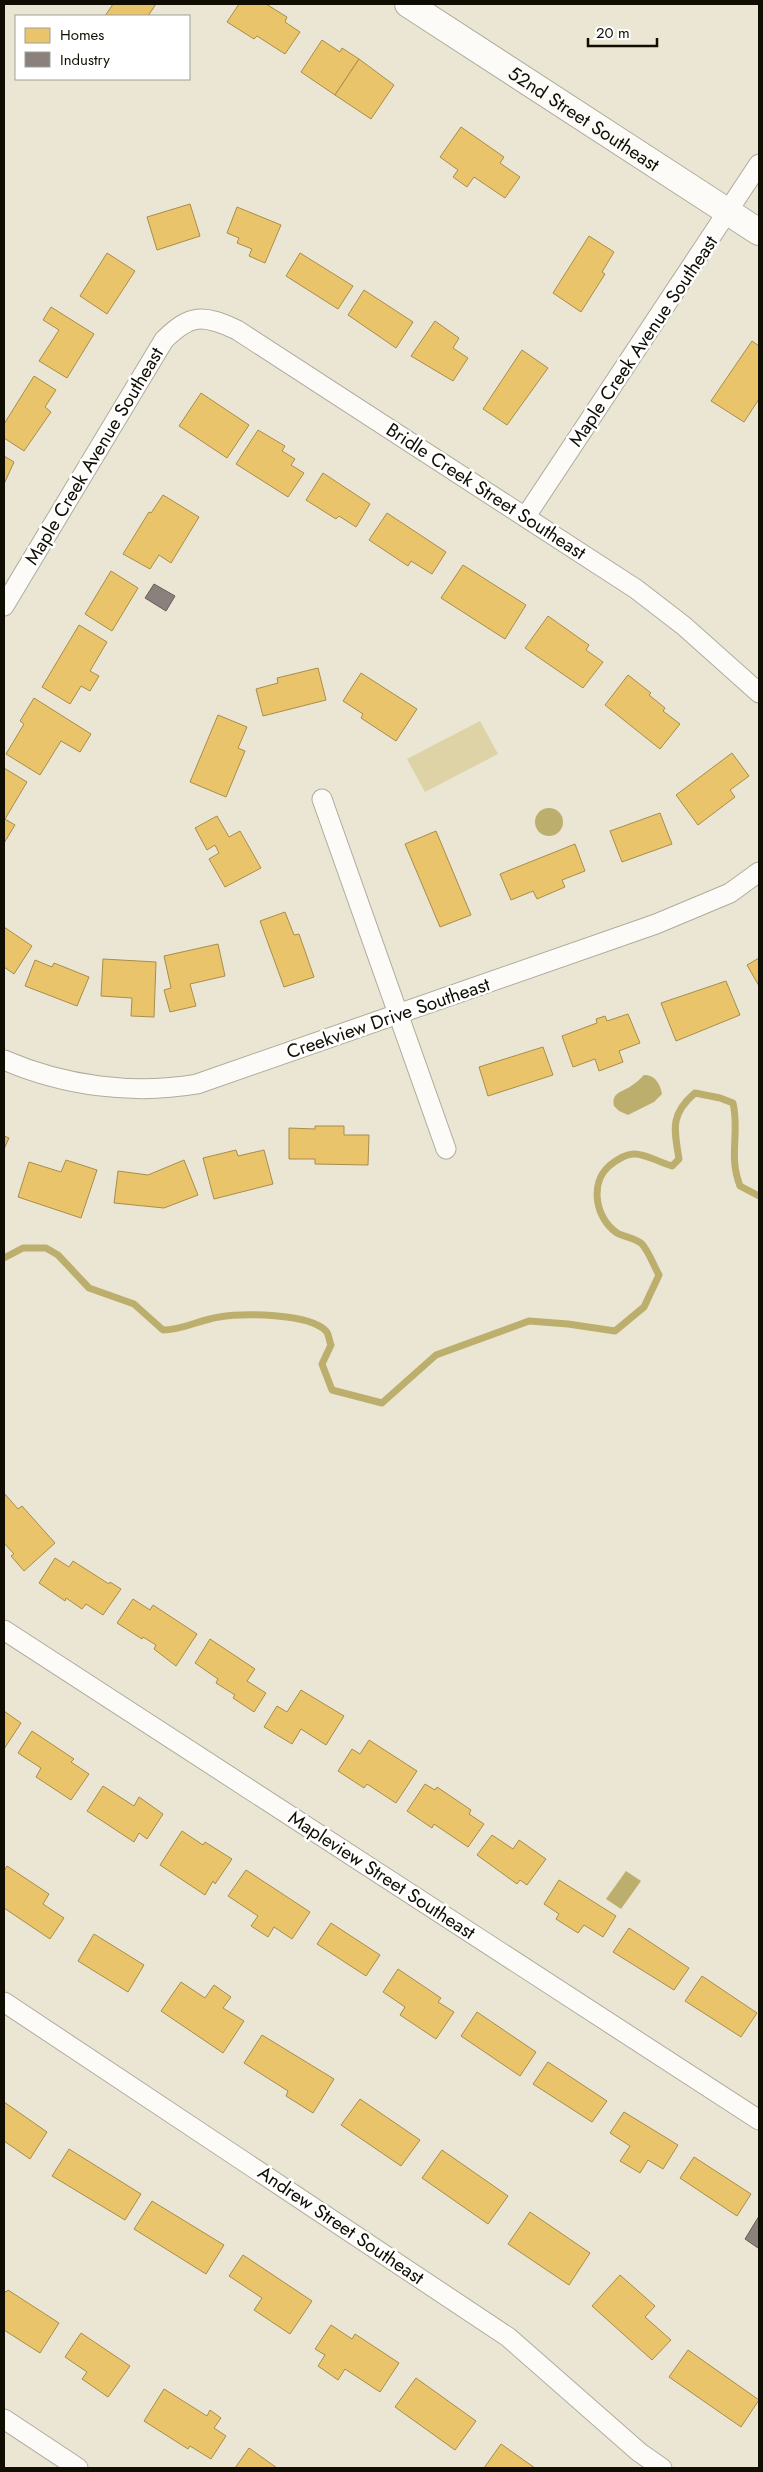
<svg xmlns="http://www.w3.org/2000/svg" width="763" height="2472" font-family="Jost,sans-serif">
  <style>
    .green { fill: #ddd3a7 }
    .water { fill: #bcaf6e }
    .homes { fill: #e9c46a; stroke: #a88d4b }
    .industry { fill: #8a817c; stroke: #655e58 }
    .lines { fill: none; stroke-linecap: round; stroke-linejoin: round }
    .stream { stroke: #bcaf6e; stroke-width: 7 }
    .minor-casing { stroke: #afac9d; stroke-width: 21 }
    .secondary-casing { stroke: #afac9d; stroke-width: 28 }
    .minor { stroke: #fcfbf8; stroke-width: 19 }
    .secondary { stroke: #fcfbf8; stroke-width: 26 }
    .labels { text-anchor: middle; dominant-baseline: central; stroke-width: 5; stroke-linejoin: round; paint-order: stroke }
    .street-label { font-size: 19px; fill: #100e03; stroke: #fff }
  </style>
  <rect width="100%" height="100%" fill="#eae6d3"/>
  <!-- green -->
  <polygon class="green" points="480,721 498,754 425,792 407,759"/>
  <!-- water -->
  <g class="water">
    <circle cx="549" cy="822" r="14"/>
    <path d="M644 1075C655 1075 660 1083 662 1094L654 1102 628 1115 619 1111 614 1106C611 1092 623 1092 631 1086 636 1083 640 1079 644 1075Z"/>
    <polygon points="626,1871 641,1881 621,1909 606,1899"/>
  </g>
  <!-- homes -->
  <g class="homes">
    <polygon points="113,4 156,4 148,16 105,16"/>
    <polygon points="239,4 266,4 287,17 285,22 300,32 285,54 257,36 254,39 227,22"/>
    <polygon points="322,40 340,52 342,48 359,59 335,95 301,72"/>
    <polygon points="359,59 394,85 371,119 335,95"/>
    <polygon points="461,127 504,157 500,163 520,177 505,198 474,177 467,187 453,177 458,170 440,157"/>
    <polygon points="190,204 200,236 157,250 147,217"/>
    <polygon points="237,207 281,225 265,263 249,256 252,249 237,243 239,238 227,233"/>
    <polygon points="589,236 614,252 602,272 605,274 581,312 553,293"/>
    <polygon points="107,253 135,271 107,314 80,296"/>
    <polygon points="300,253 353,286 338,309 286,276"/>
    <polygon points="364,290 413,322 396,348 348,315"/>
    <polygon points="51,307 94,334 67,378 39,361 59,330 43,320"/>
    <polygon points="435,321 459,338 453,348 468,358 453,381 411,356"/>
    <polygon points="752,341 759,346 759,399 744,422 711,401"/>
    <polygon points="522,350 548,368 507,425 483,409"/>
    <polygon points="34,376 56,390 45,407 51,412 24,451 4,438 4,424"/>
    <polygon points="201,393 249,425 227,458 179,426"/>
    <polygon points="258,430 285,446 282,451 295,459 291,465 304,473 288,497 236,464"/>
    <polygon points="4,456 14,462 4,484"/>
    <polygon points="323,473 370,504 356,527 339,516 336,519 306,500"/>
    <polygon points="163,495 199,517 171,563 159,555 150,569 123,554 149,512 151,513"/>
    <polygon points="387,513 446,552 432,574 411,561 408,566 369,540"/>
    <polygon points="463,565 526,605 505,639 441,598"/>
    <polygon points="111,571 138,588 112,631 85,614"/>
    <polygon points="548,616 589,645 586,650 603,662 583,688 525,648"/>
    <polygon points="79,625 107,642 90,671 99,676 90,691 81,686 70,704 42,687"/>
    <polygon points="318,668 326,700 263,716 256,689 278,683 277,678"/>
    <polygon points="361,673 417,709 396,741 361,718 363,714 343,701"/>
    <polygon points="628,675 651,693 649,695 665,708 663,711 680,724 660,749 605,705"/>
    <polygon points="34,698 91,734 80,752 61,741 40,775 6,754 24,724 20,721"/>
    <polygon points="218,715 247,727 238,748 245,751 226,797 190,782"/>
    <polygon points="732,753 749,776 730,790 735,797 698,825 676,795"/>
    <polygon points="4,768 27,782 5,819 15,825 4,843"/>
    <polygon points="660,813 672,844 622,862 610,831"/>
    <polygon points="217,816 229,837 240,831 261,868 225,887 209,859 219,853 215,845 207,850 195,828"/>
    <polygon points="436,831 471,915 440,927 405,844"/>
    <polygon points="575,844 585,871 562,880 565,887 537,899 533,891 511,900 500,874"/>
    <polygon points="285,912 294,935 299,934 314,977 284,987 260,921"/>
    <polygon points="4,927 32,946 14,974 4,967"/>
    <polygon points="218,944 225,976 190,984 196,1006 170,1012 164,990 171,988 164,956"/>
    <polygon points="759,958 759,986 747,965"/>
    <polygon points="103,959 156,962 154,1017 131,1016 132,998 101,996"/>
    <polygon points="35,960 52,967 54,963 89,977 77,1006 25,986"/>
    <polygon points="726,981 740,1015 676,1041 661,1003"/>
    <polygon points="628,1014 640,1043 619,1051 623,1062 599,1071 595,1059 573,1067 562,1036 597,1023 596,1019 605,1016 607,1021"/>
    <polygon points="543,1047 553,1075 488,1096 479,1067"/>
    <polygon points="315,1126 344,1126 344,1135 369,1135 368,1165 315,1164 315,1159 289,1159 289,1128 315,1129"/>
    <polygon points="4,1136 9,1138 4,1149"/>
    <polygon points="236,1150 238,1156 264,1150 273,1184 214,1199 203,1158"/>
    <polygon points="66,1160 97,1170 81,1218 18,1197 29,1162 61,1172"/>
    <polygon points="184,1160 198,1195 164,1208 114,1203 118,1171 148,1175"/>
    <polygon points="4,1493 18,1509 22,1506 55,1543 24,1571 11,1556 14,1554 4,1543"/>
    <polygon points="55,1558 69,1567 73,1561 109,1584 110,1582 121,1589 103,1615 86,1604 82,1609 66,1598 65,1601 39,1583"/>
    <polygon points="133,1599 150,1610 153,1605 197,1634 176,1666 154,1649 156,1645 143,1637 142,1639 117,1623"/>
    <polygon points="210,1639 255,1669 247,1681 266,1693 254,1712 233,1698 235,1695 216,1683 218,1679 195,1663"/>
    <polygon points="301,1690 344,1716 326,1745 301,1729 292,1744 264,1727 277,1706 287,1712"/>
    <polygon points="4,1711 21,1723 4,1749"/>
    <polygon points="32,1731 74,1759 71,1762 89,1774 71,1800 36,1777 41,1768 18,1753"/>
    <polygon points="369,1740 417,1771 396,1803 367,1784 364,1788 338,1771 352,1749 360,1754"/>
    <polygon points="425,1784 435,1790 437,1787 471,1810 469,1814 484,1824 468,1847 434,1824 432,1828 407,1811"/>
    <polygon points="103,1786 134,1806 139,1797 163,1814 147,1839 139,1833 134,1842 87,1811"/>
    <polygon points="182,1831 203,1845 205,1842 232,1859 215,1884 213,1881 205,1895 160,1865"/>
    <polygon points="492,1835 513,1849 519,1840 546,1859 527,1885 520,1880 517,1884 477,1855"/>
    <polygon points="7,1866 49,1894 43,1904 64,1918 50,1939 4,1908 4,1871"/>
    <polygon points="246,1870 310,1912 292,1939 274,1927 268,1937 251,1926 258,1916 228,1896"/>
    <polygon points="559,1880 616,1916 603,1937 584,1925 578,1933 556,1919 559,1914 544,1904"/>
    <polygon points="331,1923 380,1955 366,1976 317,1944"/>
    <polygon points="629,1928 689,1968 674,1990 613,1952"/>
    <polygon points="94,1934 144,1965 128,1992 78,1961"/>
    <polygon points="398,1969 441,1998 438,2002 454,2012 436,2039 400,2015 405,2007 383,1992"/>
    <polygon points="702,1976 757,2013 741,2037 685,2001"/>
    <polygon points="181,1982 205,1998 214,1985 231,1997 223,2008 244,2021 223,2053 161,2011"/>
    <polygon points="477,2012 536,2052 520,2076 461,2036"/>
    <polygon points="262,2035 334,2079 313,2113 286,2096 288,2091 244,2063"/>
    <polygon points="548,2062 607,2101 592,2122 533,2084"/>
    <polygon points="360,2099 420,2140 401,2166 341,2125"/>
    <polygon points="4,2102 47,2132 30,2159 4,2141"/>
    <polygon points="624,2112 678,2145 663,2169 648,2160 640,2173 620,2161 630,2146 610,2133"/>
    <polygon points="69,2149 141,2194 125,2220 52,2176"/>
    <polygon points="442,2150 508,2196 488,2224 422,2178"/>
    <polygon points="694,2157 751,2194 737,2216 680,2178"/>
    <polygon points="152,2201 224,2245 206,2274 134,2229"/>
    <polygon points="530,2212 590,2253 569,2285 508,2244"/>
    <polygon points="243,2255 312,2301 290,2334 254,2310 262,2298 229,2276"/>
    <polygon points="620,2275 655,2306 645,2317 671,2340 652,2360 592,2306"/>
    <polygon points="8,2290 59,2323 40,2353 4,2330 4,2291 6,2292"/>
    <polygon points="331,2325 352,2339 355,2334 399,2363 380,2392 345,2369 338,2380 318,2366 325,2355 315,2349"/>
    <polygon points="81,2333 130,2366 108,2397 82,2379 87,2372 65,2357"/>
    <polygon points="688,2350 759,2400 741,2427 669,2377"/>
    <polygon points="416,2378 476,2421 455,2450 395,2407"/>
    <polygon points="164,2389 207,2416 210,2410 221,2418 214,2428 226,2436 211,2459 190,2446 188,2449 144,2421"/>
    <polygon points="501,2444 535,2468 484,2468"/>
    <polygon points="249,2448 277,2468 235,2468"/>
  </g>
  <!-- industry -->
  <g class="industry">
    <polygon points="154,584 175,596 166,611 145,598"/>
    <polygon points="759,2216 759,2245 758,2248 745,2239"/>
  </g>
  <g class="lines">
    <!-- stream -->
    <path class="stream" d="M4 1258 23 1248H46L58 1255 89 1288 134 1304 163 1330C183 1330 199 1320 219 1317 242 1313 309 1313 326 1331 329 1334 329 1341 331 1345L322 1364 332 1390 382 1403 436 1355 529 1321 568 1324 615 1331 644 1307 659 1275C654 1266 649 1252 642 1244 636 1238 624 1237 617 1233 596 1219 589 1184 609 1166 635 1144 644 1157 672 1166L679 1159C674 1129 670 1114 695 1093L720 1098 733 1103C740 1133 728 1155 740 1186L759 1196"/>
    <defs>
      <g id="minor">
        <polyline points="526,516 759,164"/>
        <path d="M4 606 164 340C190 314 203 314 237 330L636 589 684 626 759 693"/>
        <polyline points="322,799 446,1149"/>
        <path d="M4 1060C64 1086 133 1095 197 1084L656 924 730 893 759 872"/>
        <polyline points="4,1630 759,2120"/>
        <polyline points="4,2002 508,2337 639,2452 662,2468"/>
        <polyline points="4,2419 78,2468"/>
      </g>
      <g id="secondary">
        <path id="s1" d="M408 4 759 232"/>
      </g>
    </defs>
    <!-- minor casing -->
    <use href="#minor" class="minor-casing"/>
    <!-- secondary casing -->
    <use href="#secondary" class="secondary-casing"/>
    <!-- minor -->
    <use href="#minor" class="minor"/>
    <!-- secondary -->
    <use href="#secondary" class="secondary"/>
  </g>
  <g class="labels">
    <!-- street labels -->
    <g class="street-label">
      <text stroke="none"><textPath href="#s1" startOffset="210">52nd Street Southeast</textPath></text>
      <text transform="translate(643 341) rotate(-56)">Maple Creek Avenue Southeast</text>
      <text transform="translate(94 456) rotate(-59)">Maple Creek Avenue Southeast</text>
      <text transform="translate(486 491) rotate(33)">Bridle Creek Street Southeast</text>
      <text transform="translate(388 1018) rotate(-19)">Creekview Drive Southeast</text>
      <text transform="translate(382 1875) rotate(33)">Mapleview Street Southeast</text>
      <text transform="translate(341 2225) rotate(34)">Andrew Street Southeast</text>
    </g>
  </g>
  <!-- border -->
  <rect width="763" height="2472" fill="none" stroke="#100e03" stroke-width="10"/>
  <!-- legend -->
  <rect x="15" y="15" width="175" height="65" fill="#ffffff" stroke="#9f9f9a"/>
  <rect x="25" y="28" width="25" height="15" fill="#e9c46a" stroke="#9f9f9a"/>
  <text x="60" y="40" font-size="15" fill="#100e03">Homes</text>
  <rect x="25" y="52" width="25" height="15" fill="#8a817c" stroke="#9f9f9a"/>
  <text x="60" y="65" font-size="15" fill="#100e03">Industry</text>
  <!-- scale -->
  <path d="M588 38v8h69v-8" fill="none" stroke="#100e03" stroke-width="2.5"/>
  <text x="596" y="38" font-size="15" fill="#100e03" stroke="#ffffff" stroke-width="4" paint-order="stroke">20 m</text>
</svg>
